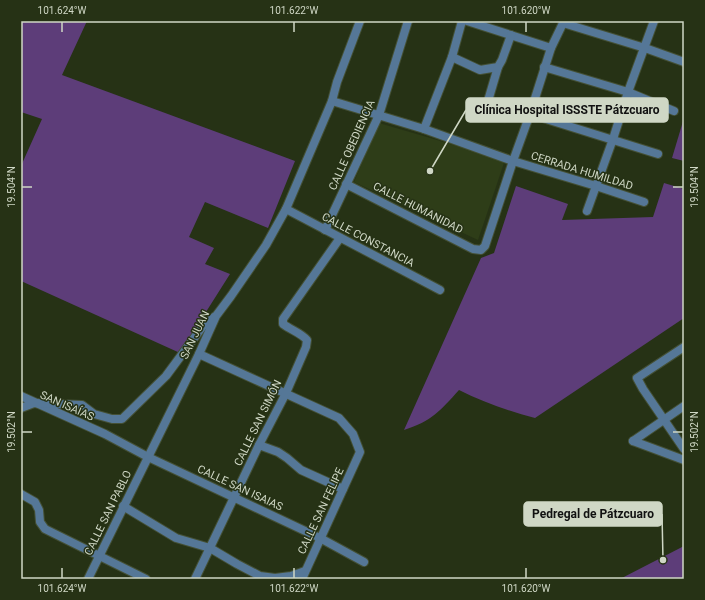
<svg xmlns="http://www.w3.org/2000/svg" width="705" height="600" font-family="Roboto,sans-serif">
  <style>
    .built { fill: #2e3d18 }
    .green { fill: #5d3d79 }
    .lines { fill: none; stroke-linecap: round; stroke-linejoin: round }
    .minor-casing { stroke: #445035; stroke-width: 10 }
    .minor { stroke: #557797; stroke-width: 8 }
    .ticks { fill: none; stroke: #cfd7c5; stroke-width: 1.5 }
    .labels { text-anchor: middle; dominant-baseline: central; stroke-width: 3; stroke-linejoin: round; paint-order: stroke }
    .street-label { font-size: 11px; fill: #cfd7c5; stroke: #263215 }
    .leader { fill: none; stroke: #cfd7c5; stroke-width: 1.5 }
    .callout-dot { fill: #cfd7c5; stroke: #263215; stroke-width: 1.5 }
    .callout { fill: #cfd7c5; stroke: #cfd7c5; stroke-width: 1.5 }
    .callout-label { font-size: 12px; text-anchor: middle; font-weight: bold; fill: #111 }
    .neatline { fill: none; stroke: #cfd7c5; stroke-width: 1.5 }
    .ticks-label { font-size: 10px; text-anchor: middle; fill: #cfd7c5 }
  </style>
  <rect width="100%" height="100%" fill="#263215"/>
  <!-- built -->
  <polygon class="built" points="379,123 505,160 478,240 354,182"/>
  <!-- green -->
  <g class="green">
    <polygon points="21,21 87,21 62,75 295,161 268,228 205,202 189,237 214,248 205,264 230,274 180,353 21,281 21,166 42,119 21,112"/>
    <polygon points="684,118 684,161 672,158"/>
    <path d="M664 183 684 189V318L535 418C508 411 483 402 459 390 440 411 432 421 404 430L481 258 494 253 516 186 568 204 562 220 653 217Z"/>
    <polygon points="684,546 684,579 620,579"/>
  </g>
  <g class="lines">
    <defs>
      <g id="minor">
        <polyline points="467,21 551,48"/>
        <polyline points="563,23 645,48 684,62"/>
        <polyline points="452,57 480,70 498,67 502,60 511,35"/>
        <polyline points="544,67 628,92 674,111"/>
        <polyline points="332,101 424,129 513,161 596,186 644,202"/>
        <polyline points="485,111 498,67"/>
        <polyline points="530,114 658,154"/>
        <polyline points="424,129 452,57 462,21"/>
        <polyline points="346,184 473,249 481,250 485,246 513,161 530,114 551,48 564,21"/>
        <polyline points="286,209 440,290"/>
        <polyline points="587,211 613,139 628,92 654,21"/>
        <polyline points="325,230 379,115 408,21"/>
        <polyline points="684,347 637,378 643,389 684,449"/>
        <polyline points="199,354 339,418 353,434 360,452 302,579"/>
        <polyline points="21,396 105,434 148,457 320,538 364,562"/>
        <polyline points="21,408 34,403 82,405 94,414 112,419 122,419 166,376 203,326 214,317"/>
        <polyline points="633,441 684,406"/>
        <polyline points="633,441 684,460"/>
        <polyline points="259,445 278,452 287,458 301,470 343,489"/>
        <polyline points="21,494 35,502 39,510 40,522 45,529 146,579"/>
        <polyline points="123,506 176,538 210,548 237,564 260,576 275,578 291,576 305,571"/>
        <polyline points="88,579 199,354 216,316 231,296 266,245 286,209 332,101 337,82 360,21"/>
        <path d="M195 579 259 445 286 393 306 347 307 340C301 333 291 330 283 324V319L340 238"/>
      </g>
    </defs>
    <!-- minor casing -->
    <use href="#minor" class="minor-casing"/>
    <!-- minor -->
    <use href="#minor" class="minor"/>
  </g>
  <!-- ticks -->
  <path class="ticks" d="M62 22V32M294 22V32M526 22V32M22 187H32M673 187H683M22 432H32M673 432H683M62 568V578M294 568V578M526 568V578"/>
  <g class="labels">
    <!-- street labels -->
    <g class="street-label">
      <text transform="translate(352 145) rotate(-66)">CALLE OBEDIENCIA</text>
      <text transform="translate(582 171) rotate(17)">CERRADA HUMILDAD</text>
      <text transform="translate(418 208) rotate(27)">CALLE HUMANIDAD</text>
      <text transform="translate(368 240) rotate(28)">CALLE CONSTANCIA</text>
      <text transform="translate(195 335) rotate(-64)">SAN JUAN</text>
      <text transform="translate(67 406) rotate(24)">SAN ISAÍAS</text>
      <text transform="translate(258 423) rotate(-64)">CALLE SAN SIMÓN</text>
      <text transform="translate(240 488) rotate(25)">CALLE SAN ISAIAS</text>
      <text transform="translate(321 511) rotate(-65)">CALLE SAN FELIPE</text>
      <text transform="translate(108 513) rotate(-64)">CALLE SAN PABLO</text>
    </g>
  </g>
  <!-- callouts -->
  <path class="leader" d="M430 171L466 110M663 560L662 514"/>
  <g class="callout-dot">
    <circle cx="430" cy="171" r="4"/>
    <circle cx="663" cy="560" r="4"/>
  </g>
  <g class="callout">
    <rect x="466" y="98" width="202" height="24" rx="4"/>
    <rect x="524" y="502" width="138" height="24" rx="4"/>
  </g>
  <g class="callout-label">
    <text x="567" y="114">Clínica Hospital ISSSTE Pátzcuaro</text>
    <text x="593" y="518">Pedregal de Pátzcuaro</text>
  </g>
  <!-- border -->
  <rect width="705" height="600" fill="none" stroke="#263215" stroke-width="44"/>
  <rect x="22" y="22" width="661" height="556" class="neatline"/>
  <g class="ticks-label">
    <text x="62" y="14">101.624°W</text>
    <text x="294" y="14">101.622°W</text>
    <text x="526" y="14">101.620°W</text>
    <text transform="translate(11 187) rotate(-90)" y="4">19.504°N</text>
    <text transform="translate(694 187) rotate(-90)" y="4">19.504°N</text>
    <text transform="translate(11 432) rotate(-90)" y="4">19.502°N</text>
    <text transform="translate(694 432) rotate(-90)" y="4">19.502°N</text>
    <text x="62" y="592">101.624°W</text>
    <text x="294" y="592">101.622°W</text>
    <text x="526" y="592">101.620°W</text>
  </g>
</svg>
